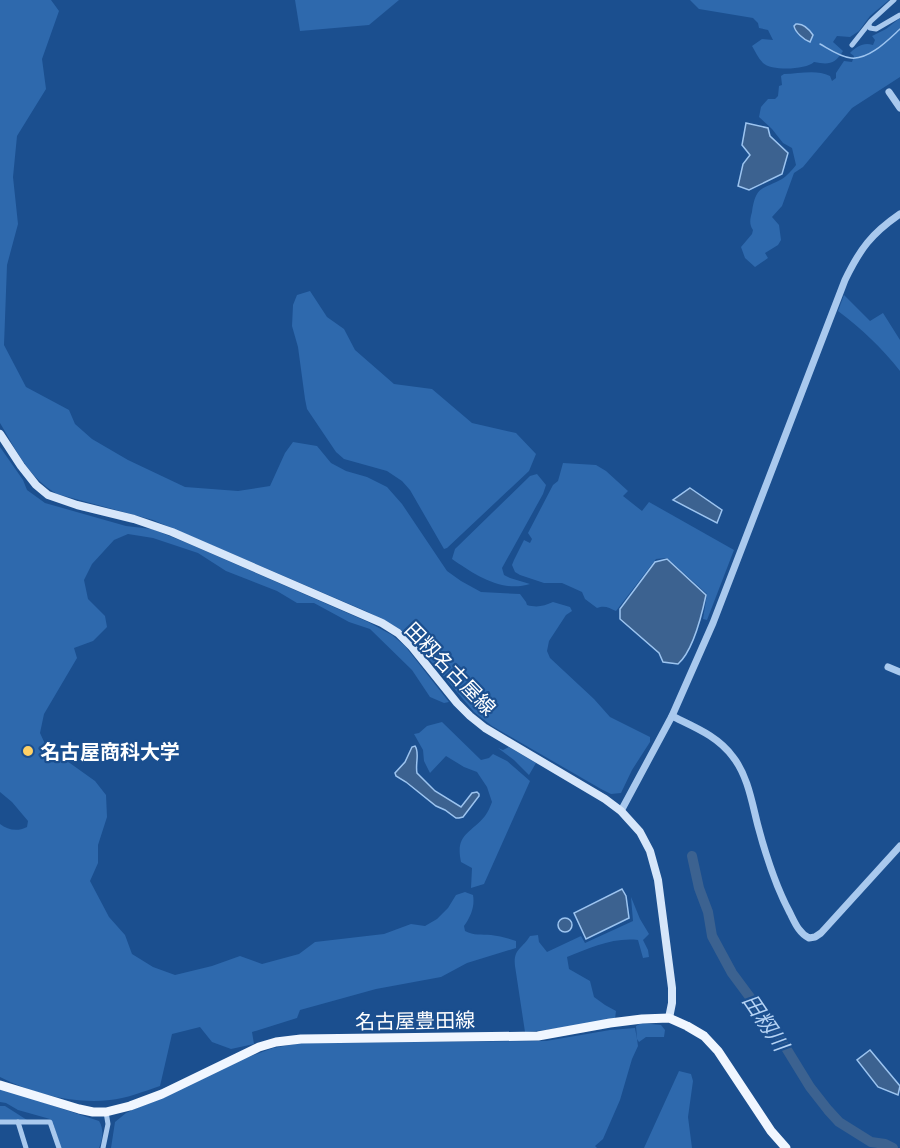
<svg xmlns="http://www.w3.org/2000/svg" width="900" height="1148" font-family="'Golos Text','Noto Sans JP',sans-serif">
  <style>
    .green { fill: #2e69ad }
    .water { fill: #3c6290; stroke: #9cc4f0; stroke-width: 1.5 }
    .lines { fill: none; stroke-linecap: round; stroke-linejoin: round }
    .stream { stroke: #9cc4f0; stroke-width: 1.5 }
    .river { stroke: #3c6290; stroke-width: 10 }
    .minor { stroke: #a9c9ee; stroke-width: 5 }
    .tertiary { stroke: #a9c9ee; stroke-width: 7 }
    .secondary { stroke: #d6e6fa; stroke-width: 8 }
    .primary { stroke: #f0f6ff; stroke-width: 9 }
    .poi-dot { fill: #ffd166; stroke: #1b4f8f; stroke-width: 2 }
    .labels { text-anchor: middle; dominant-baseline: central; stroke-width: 4.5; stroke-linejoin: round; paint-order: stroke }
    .street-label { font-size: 20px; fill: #fff; stroke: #1b4f8f }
    .poi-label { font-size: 20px; font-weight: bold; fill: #fff; stroke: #1b4f8f; text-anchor: start }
    .water-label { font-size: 21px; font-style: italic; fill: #b5d3f5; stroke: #1b4f8f }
  </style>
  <rect width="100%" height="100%" fill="#1b4f8f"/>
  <!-- green -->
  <g class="green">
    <path d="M0 0H51L59 11 42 59 46 89 17 136 13 177 18 224 7 265 4 345 26 387 69 410 75 424 92 439 128 460 185 487 238 491 270 486 285 453 293 442 317 446 331 463 346 471 367 477 387 487 402 504 447 571 461 581 481 592 520 594 526 602 527 605C537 608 544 606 553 602L570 607 572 611 566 615 549 641 547 651 550 658 594 699 610 717 650 737V742L632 770 621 793 611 794 601 789 492 726 474 712 417 645 394 626 368 612 153 520 57 494C29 478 16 450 0 423Z"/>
    <polygon points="295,0 399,0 369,25 300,31"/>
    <path d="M690 0H889L870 16 859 31 850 37 837 36 833 42 843 51C835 64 829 65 814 62 806 70 771 71 763 63 758 58 755 51 752 46L762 39 773 40 768 30 759 28 758 23 753 18 699 9Z"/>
    <path d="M900 18V77L852 108 803 167 794 173 782 206 772 217 779 225 781 240 778 245 765 253 768 258 755 267 745 258 741 247 752 234 753 230C749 224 750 219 752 212 756 185 762 190 782 179 787 176 792 170 796 165L792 148 783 143 772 129 759 117 761 107 768 99H775L778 96 779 86 782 85 781 76 784 74C799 74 816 69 830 76L832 81 836 78V73L844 61 852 62 854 56 850 53C857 46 864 42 873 45L875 40 872 36 886 29Z"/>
    <polygon points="310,291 327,317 344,329 355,350 394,384 432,389 472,423 516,433 536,454 529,471 447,548 444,549 410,490 402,481 387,471 344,459 336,452 307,409 305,399 298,347 292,326 293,305 297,295"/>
    <path d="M844 295 870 321 883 313 900 340V371C881 347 863 330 838 311Z"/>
    <path d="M0 447 23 480 27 490 45 503 126 526 152 529 187 543 368 622 392 635 405 646 449 702 444 703 430 697 412 670 370 629 349 622 314 603H297L277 591 226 571 198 553 153 538 128 534 114 540 92 564 84 580 88 599 105 616 107 627 93 641 74 648 77 658 44 714 40 733 46 746 95 781 106 795 107 817 98 845V863L90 881 109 917 125 935 132 954 153 967 175 975 212 966 240 956 262 964 299 954 315 942 384 934 411 924 425 926 437 919 448 908 456 895 465 892 473 895C475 906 471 916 464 926L465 931C474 936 481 934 491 935 499 936 508 938 516 941V948L467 963 441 977 376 989 300 1010 297 1018 252 1032 254 1044 231 1049 212 1042 200 1027 172 1034 160 1086C145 1091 125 1099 110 1100 73 1104 33 1094 0 1077V824C8 830 17 832 27 827L28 821 12 802 0 792Z"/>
    <path d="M563 463 596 465 606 471 628 491 623 496 642 511 649 502 734 550 707 620 703 619 707 594 667 558 656 559 616 611C609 608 605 605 597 608L585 599 582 592 571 587 562 583H544L520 575 515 572 512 565 514 560 524 540 530 543 532 539 528 533 553 485 558 481Z"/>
    <path d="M537 474 546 485 543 494 502 568 504 575 510 578 530 584C501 593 474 574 452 559L455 549 530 476Z"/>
    <path d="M442 722 481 760 489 758 493 754 507 761 530 781 484 884 471 888 472 868 461 862C455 834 470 834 485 816 488 812 490 807 492 802L487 787 477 772 464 767 446 756 430 773 424 761 423 750 414 734 419 733 427 726Z"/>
    <polygon points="509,747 536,763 529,775 514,760 498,748 503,750"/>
    <path d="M631 897 640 919 649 934 643 940 648 950 649 957 643 958 638 940C614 937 589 948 567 957L569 969 590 981 594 997 605 1005 616 1011 615 1019 546 1030 525 1032 515 966C513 949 522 949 530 936L538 935 539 942 547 952 581 936 585 943 633 921Z"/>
    <polygon points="641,1023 661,1025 665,1030 664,1037 646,1037 639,1042 637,1039 638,1046 632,1059 620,1100 603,1139 595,1146 597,1148 111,1148 115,1122 126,1113 240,1060 273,1048 301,1043 546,1041 610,1030 635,1028 637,1039 636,1026"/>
    <polygon points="679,1071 691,1074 693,1081 688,1117 692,1148 644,1148"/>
    <path d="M0 1088 99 1121C104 1129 103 1139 99 1148H61L53 1123 50 1119 18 1110 6 1103 0 1102Z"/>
    <polygon points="0,1106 5,1106 27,1120 0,1120"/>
  </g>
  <!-- water -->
  <g class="water">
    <path d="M796 24C803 23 809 29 813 35L810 42C804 40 795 32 794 26Z"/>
    <polygon points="746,123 768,128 770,136 788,153 782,174 749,190 738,186 743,164 750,155 742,145"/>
    <polygon points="690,488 722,510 717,523 673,500"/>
    <path d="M667 559 706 595C702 614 693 651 678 664L663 662 659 653 620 619V609L655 562Z"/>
    <path d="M415 746C420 752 415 764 417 773L435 791 461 807 472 793 477 792 479 794V796L463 817 459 818H456L445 810 436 806 406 782 396 776 395 773 405 762 412 747Z"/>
    <polygon points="622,889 626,896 629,918 586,939 574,913"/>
    <circle cx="565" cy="925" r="7"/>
    <polygon points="870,1050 900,1086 898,1095 878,1087 857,1060"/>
  </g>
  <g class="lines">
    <!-- stream -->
    <path class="stream" d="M820 44C829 49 840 57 851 58 869 60 888 40 900 29"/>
    <!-- river -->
    <polyline class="river" points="692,856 699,888 708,912 712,936 732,973 778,1035 810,1087 828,1110 839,1122 871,1142 885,1144 893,1148"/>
    <!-- minor -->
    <g class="minor">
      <polyline points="869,25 870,28 876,29 900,15"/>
      <polyline points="852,45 871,21 894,0"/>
      <polyline points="0,1122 50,1122 59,1148"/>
      <polyline points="18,1122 26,1148"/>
      <polyline points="103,1148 108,1124 106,1112"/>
    </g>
    <!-- tertiary -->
    <g class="tertiary">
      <polyline points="889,92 900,108"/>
      <polyline points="888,667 900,672"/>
      <path d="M672 716C694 727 718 736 733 757 748 776 752 803 758 826 766 856 775 885 790 913 795 923 799 933 809 938L815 937 821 933 900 846"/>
      <path d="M621 811 672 716 713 623 845 280C860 249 871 234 900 214"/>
    </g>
    <!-- secondary -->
    <polyline class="secondary" points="0,434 21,466 36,485 48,495 77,505 134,519 172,532 382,623 398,633 412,647 457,703 470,716 485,728 605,799 621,811 640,832 650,851 658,880 672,988 672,1003 669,1018"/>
    <!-- primary -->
    <polyline class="primary" points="0,1085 79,1109 93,1112 106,1112 130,1106 162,1094 259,1047 276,1042 301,1039 538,1036 610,1023 642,1019 669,1018 687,1026 704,1036 718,1051 771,1131 786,1148"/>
  </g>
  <!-- markers -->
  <circle class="poi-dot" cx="28" cy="751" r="6"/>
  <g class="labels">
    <!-- street labels -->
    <g class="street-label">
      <text transform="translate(451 668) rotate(46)">田籾名古屋線</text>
      <text transform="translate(415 1020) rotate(-1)">名古屋豊田線</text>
    </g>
    <!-- poi labels -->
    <g class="poi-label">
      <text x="40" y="751">名古屋商科大学</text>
    </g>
    <!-- water labels -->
    <g class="water-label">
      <text transform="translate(766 1022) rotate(56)">田籾川</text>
    </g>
  </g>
</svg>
